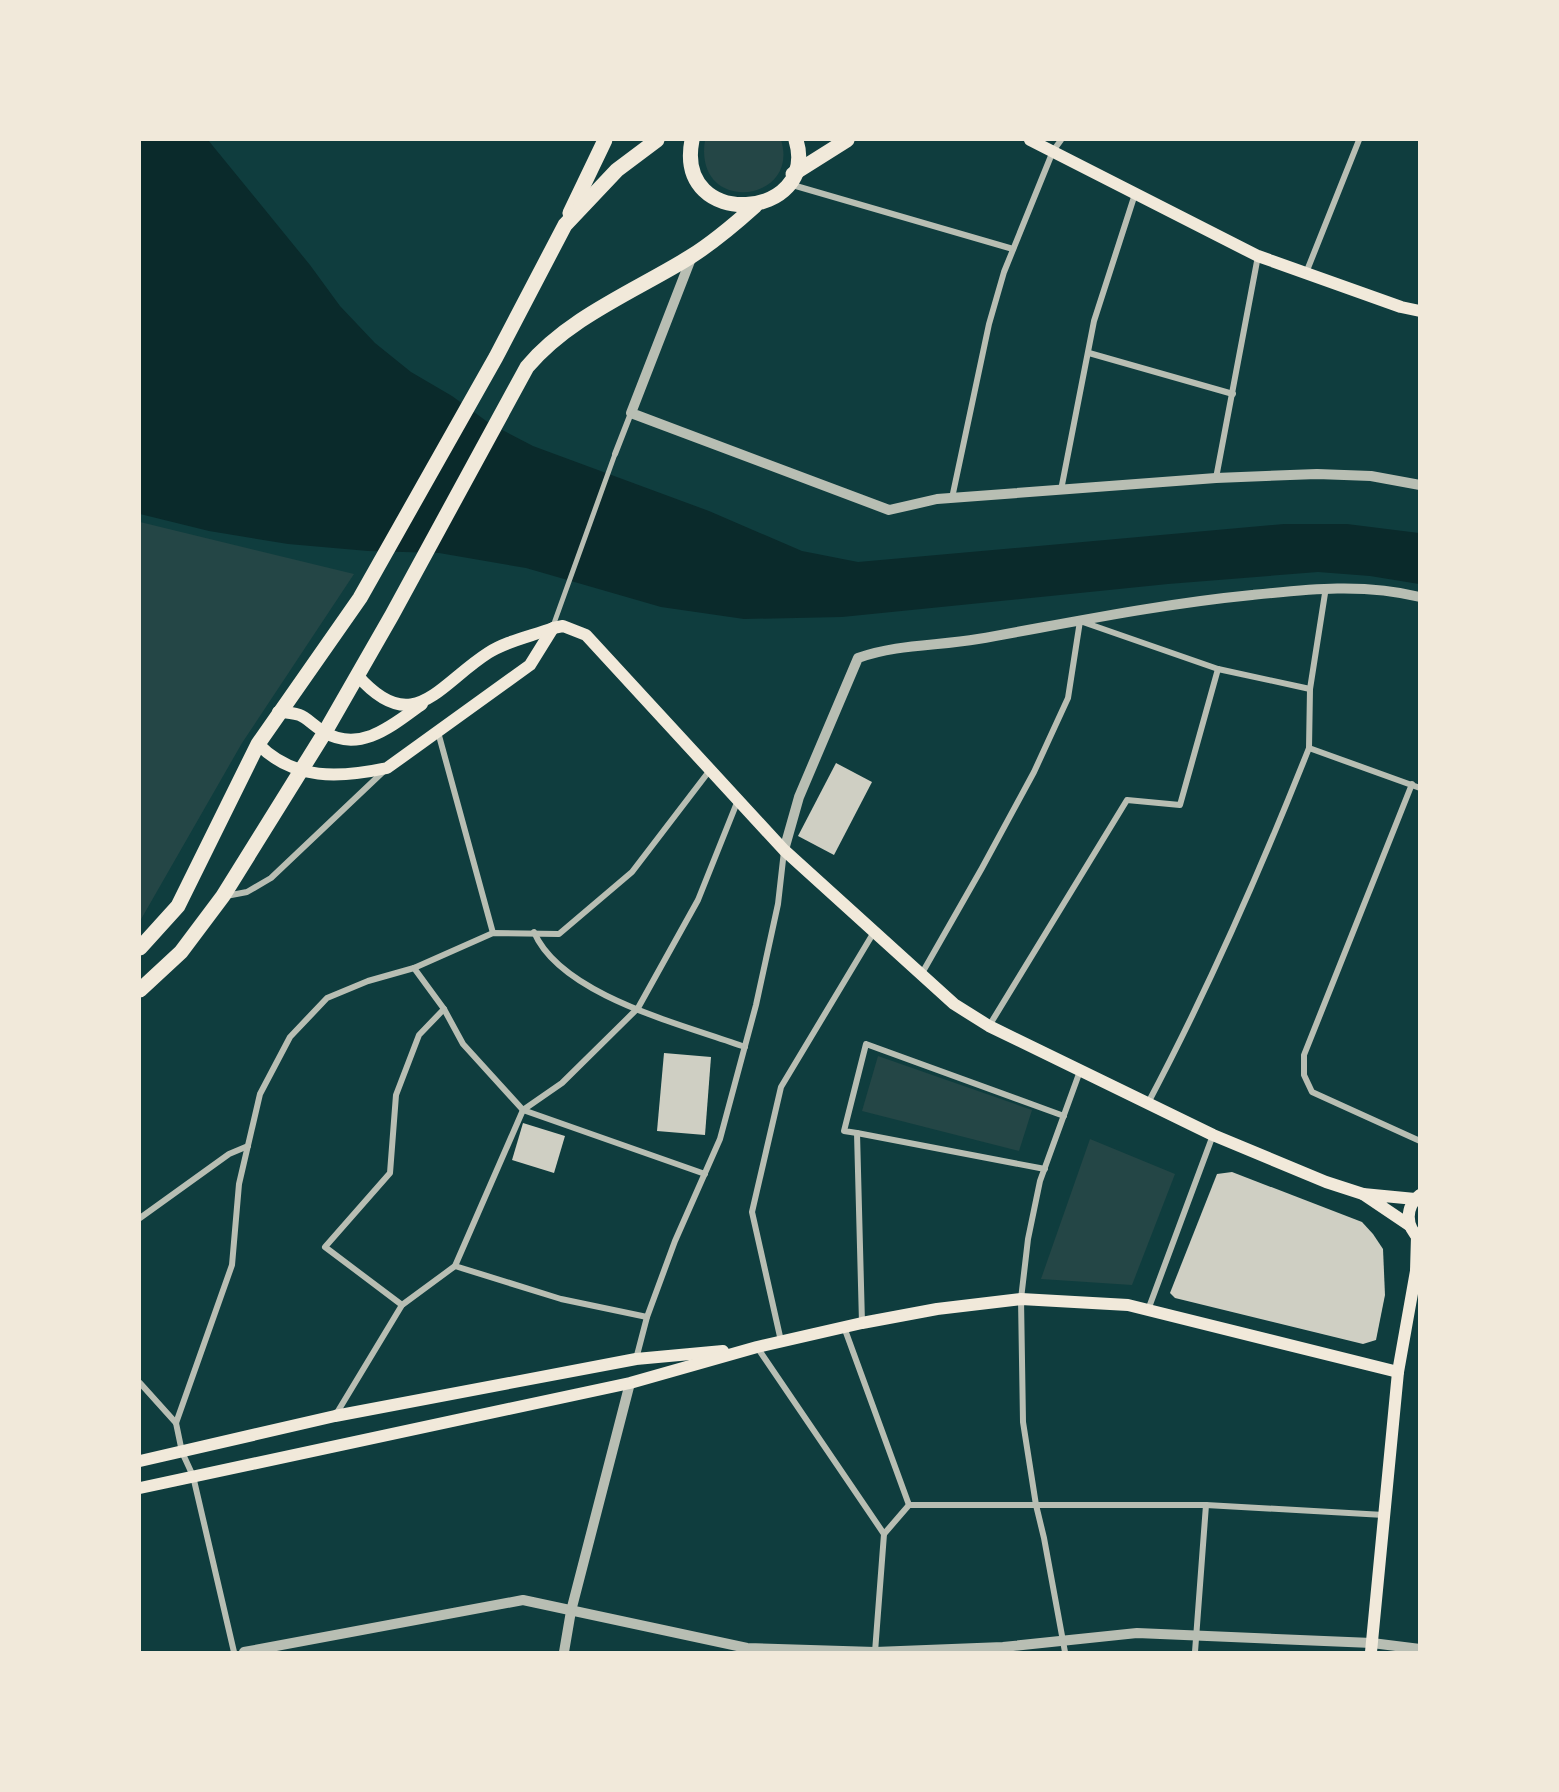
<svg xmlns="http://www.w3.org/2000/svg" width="1559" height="1792" font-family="Manrope,sans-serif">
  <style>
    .green { fill: #244646 }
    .water { fill: #0a2a2b }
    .building { fill: #cfcfc3 }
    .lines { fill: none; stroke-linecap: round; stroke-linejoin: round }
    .pedestrian { stroke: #b8beb3; stroke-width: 5 }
    .minor { stroke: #b8beb3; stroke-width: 6 }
    .tertiary { stroke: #b8beb3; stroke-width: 10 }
    .secondary { stroke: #f1e9da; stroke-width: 12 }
    .primary { stroke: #f1e9da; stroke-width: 15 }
  </style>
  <rect width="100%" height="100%" fill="#0f3d3e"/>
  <!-- green -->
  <g class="green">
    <path d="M705 140H781C801 203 693 216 705 140Z"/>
    <polygon points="140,522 354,574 242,743 140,921"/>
    <polygon points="878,1056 1032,1110 1019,1151 862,1111"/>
    <polygon points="1090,1139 1175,1174 1132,1285 1041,1279"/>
  </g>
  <!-- water -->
  <polygon class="water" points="140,140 208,140 310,265 340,306 375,343 411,372 452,396 489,423 533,446 709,511 802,551 858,562 1284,524 1347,524 1419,533 1419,584 1370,576 1318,572 1168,584 842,617 744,619 661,607 526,568 439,553 368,551 288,544 209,531 140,514"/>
  <!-- building -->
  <g class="building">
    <polygon points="836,763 872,782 834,855 798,836"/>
    <polygon points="664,1053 711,1057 705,1135 657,1131"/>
    <polygon points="523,1123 565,1136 554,1173 512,1160"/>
    <polygon points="1232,1172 1362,1222 1373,1234 1383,1249 1385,1295 1376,1340 1363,1344 1175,1298 1170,1293 1217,1174"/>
  </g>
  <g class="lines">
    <!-- pedestrian -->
    <polyline class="pedestrian" points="553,626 615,454"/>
    <!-- minor -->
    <g class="minor">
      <polyline points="789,184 1013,249"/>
      <polyline points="1306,273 1359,140"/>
      <polyline points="1089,353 1233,394"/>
      <polyline points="615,454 631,413"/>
      <polyline points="1216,478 1258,256"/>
      <polyline points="1061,490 1094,321 1135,194"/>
      <polyline points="952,498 989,324 1004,272 1053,151 1061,140"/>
      <polyline points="1310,689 1326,587"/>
      <polyline points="438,732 493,933"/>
      <polyline points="1412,784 1304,1055 1304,1075 1312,1092 1420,1141"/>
      <polyline points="226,896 247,892 271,878 385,770"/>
      <path d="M534 932C561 996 685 1025 745 1047"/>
      <polyline points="414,968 444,1009 463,1044 523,1110 705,1174"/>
      <polyline points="921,975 982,868 1034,772 1068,698 1080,621 1218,669 1310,689 1309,748 1420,788"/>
      <polyline points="989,1026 1127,800 1180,805 1218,669"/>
      <path d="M1148 1103C1209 988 1261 869 1309 748"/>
      <polyline points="857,1133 844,1131 866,1044 1064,1116"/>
      <polyline points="140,1218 229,1154 248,1146"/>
      <polyline points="455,1266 561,1299 647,1317"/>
      <polyline points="402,1305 325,1247 390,1173 396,1095 419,1035 444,1009"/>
      <polyline points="1148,1310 1213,1135"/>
      <polyline points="862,1323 857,1133 1045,1169"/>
      <polyline points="844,1327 909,1505"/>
      <polyline points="781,1341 752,1212 781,1087 874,932"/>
      <polyline points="757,1347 884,1534"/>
      <polyline points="636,1359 647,1317 675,1241 720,1139 756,1005 778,904 784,851"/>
      <polyline points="140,1383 176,1423"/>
      <polyline points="335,1416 402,1305 455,1266 523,1110 562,1083 638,1008 698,900 738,800"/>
      <polyline points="234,1652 193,1476 182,1452 176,1423 232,1265 239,1184 260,1094 290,1037 327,998 368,981 414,968 493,933 559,934 632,872 710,770"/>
      <polyline points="875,1652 884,1534 909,1505 1206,1505 1384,1515"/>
      <polyline points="1065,1652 1044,1538 1036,1505 1023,1422 1021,1299 1028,1239 1040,1181 1080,1071"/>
      <polyline points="1195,1652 1206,1505"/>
    </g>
    <!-- tertiary -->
    <g class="tertiary">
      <polyline points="692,256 631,413 889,510 937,499 1216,478 1317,474 1371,476 1420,485"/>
      <path d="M784 850 799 797 858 658C897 644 938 646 978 639 1069 623 1160 604 1252 595 1309 589 1364 583 1420 597"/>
      <polyline points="244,1652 523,1600 747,1648 875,1652 1003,1647 1137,1633 1372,1643 1420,1649"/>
      <polyline points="564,1652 571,1611 630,1383"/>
    </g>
    <!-- secondary -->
    <g class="secondary">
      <polyline points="1030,140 1258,256 1401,307 1420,311"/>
      <path d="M357 675C413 739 438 685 488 653 506 641 532 636 553 628L563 626 586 635 784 850 954 1004 989 1026 1213 1135 1326 1182 1363 1194"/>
      <path d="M278 712C308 713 303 719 324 732 361 754 394 724 422 704"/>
      <path d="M258 744C294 781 340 778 387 768L530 665 553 628"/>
      <path d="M1420 1195C1405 1207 1405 1226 1420 1239"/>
      <polyline points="1409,1225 1363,1194 1415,1199"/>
      <polyline points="1417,1236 1416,1271 1420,1267"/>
      <polyline points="140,1461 335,1416 636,1359 723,1351"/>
      <polyline points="140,1488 630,1383 757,1347 862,1323 937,1309 1021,1299 1128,1305 1398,1372"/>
      <polyline points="1371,1652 1398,1372 1416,1271"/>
    </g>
    <!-- primary -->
    <g class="primary">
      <path d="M692 140C674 232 820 220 796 140"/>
      <polyline points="793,174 847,140"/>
      <polyline points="570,213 605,140"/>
      <polyline points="140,948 178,906 258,744 360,598 496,357 565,225 617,170 657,140"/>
      <path d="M140 990 181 952 223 896 325 732 392 615 527 367C569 317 635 291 690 257 714 242 735 224 755 206"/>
    </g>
  </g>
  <!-- border -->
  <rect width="1559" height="1792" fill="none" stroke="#f1e9da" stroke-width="282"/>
</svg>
